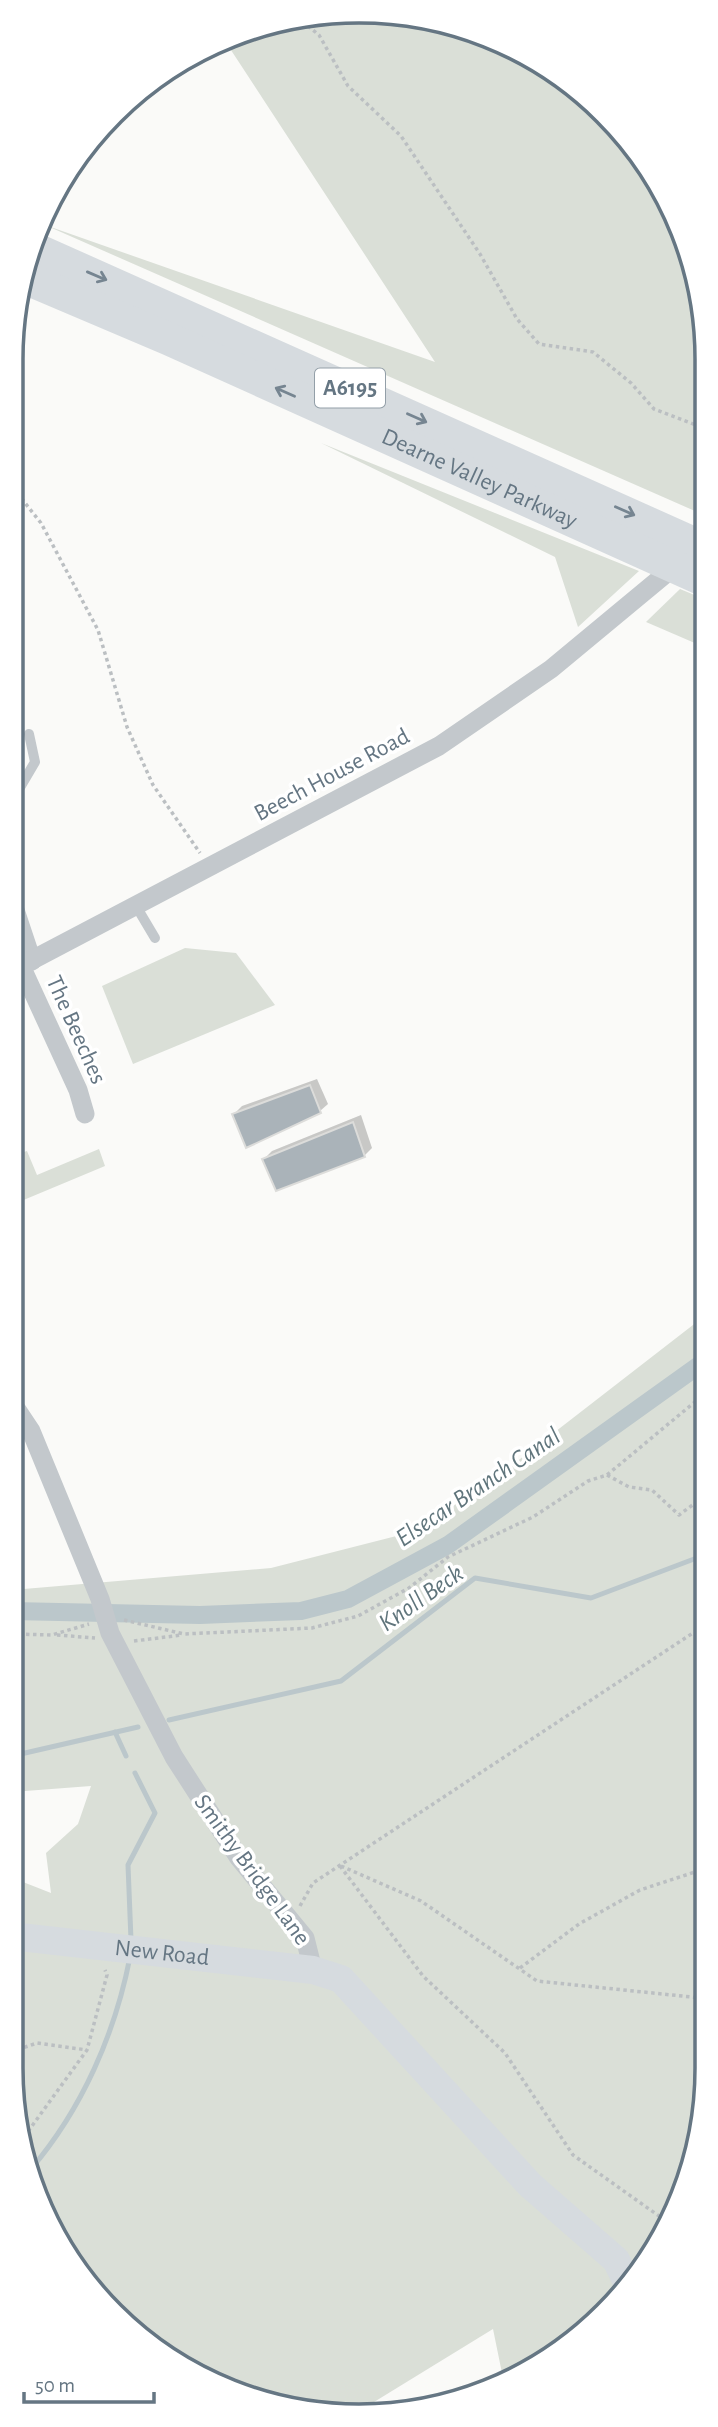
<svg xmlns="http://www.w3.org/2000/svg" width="718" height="2427" font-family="'Alegreya Sans',sans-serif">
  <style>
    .green { fill: #dadfd7 }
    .shadow { fill: #0003 }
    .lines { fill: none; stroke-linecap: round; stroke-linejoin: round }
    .stream { stroke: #bbc7cb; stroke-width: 5 }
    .canal { stroke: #bbc7cb; stroke-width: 18 }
    .building { fill: #aab3b9; stroke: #dcdcda; stroke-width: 2 }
    .path { stroke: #bbbfc2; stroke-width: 3.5; stroke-dasharray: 3.5 3.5; stroke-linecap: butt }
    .service { stroke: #c3c8cc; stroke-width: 10 }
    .minor { stroke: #c3c8cc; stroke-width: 19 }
    .secondary { stroke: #d6dbdf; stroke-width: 28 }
    .trunk { stroke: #d6dbdf; stroke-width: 33 }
    .oneway { stroke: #768591 }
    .labels { text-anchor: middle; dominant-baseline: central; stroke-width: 7; stroke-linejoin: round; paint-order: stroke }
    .shield { fill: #fff; stroke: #939fa8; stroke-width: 2 }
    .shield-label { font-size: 23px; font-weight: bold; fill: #657683 }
    .street-label { font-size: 24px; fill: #657683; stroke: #fff }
    .water-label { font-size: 26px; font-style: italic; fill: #60757c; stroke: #fff }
    .rim { fill: none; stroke: #657683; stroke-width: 3.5 }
  </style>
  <rect width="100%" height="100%" fill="#fafaf8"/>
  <!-- green -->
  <g class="green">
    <polygon points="291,17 427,17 534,57 621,129 672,205 705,314 704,515 45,225 435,362 227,44"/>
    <polygon points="321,443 639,571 578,627 555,557"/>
    <polygon points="680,589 704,599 704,647 646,622"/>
    <polygon points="185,948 236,953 275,1005 133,1064 102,986"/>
    <polygon points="99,1149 105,1166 14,1204 14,1155 27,1151 37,1175"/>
    <polygon points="702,1318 701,2136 649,2261 571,2345 503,2378 493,2329 361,2410 314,2414 205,2380 97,2298 37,2201 11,2068 11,1889 23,1882 51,1893 46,1853 78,1824 91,1786 12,1792 12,1590 271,1568 416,1531 511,1466"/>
  </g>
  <!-- shadow -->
  <g class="shadow">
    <polygon points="317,1079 328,1104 320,1111 234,1114 242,1106"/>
    <polygon points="361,1115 372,1148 364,1156 264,1159 272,1151"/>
  </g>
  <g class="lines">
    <!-- stream -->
    <g class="stream">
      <polyline points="169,1720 341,1681 475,1578 591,1598 702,1556"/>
      <polyline points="115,1732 126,1756"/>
      <polyline points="12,1756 138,1727"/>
      <polyline points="131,1940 128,1865 155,1813 135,1773"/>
      <path d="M31 2169C82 2109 115 2034 130 1957"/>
    </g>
    <!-- canal -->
    <polyline class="canal" points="12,1611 200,1615 301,1611 348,1599 448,1545 702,1363"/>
  </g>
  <!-- building -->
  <g class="building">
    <polygon points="310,1085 321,1113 246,1148 232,1114"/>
    <polygon points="353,1122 365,1157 276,1191 262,1159"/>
  </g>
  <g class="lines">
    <!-- path -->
    <g class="path">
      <polyline points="297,17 319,35 348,86 401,136 480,254 517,319 539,344 593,352 631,383 654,409 704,428"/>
      <polyline points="17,493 41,523 98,630 127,727 153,785 200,853"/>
      <polyline points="607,1475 629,1487 652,1490 679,1515 702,1498"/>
      <polyline points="124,1620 184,1634 312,1628 358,1616 409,1588 448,1557 533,1517 588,1481 607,1475 702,1396"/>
      <polyline points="12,1634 52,1635 89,1624"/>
      <polyline points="57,1635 95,1638"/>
      <polyline points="134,1641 182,1635"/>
      <polyline points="340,1866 423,1976 505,2053 573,2155 666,2221"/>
      <polyline points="341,1866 421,1901 537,1981 701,1998"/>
      <polyline points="300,1906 313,1883 702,1627"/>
      <polyline points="520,1968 579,1924 640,1890 701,1870"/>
      <polyline points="11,2052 37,2043 87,2050"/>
      <polyline points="24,2137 87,2050 107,1975 105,1970"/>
      <polyline points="392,2408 421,2407"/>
    </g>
    <!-- service -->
    <g class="service">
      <polyline points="15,796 35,762 29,734"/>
      <polyline points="136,906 155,938"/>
    </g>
    <!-- minor -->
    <g class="minor">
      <polyline points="15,910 32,961"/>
      <polyline points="21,966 78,1090 85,1114"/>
      <polyline points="15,969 439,746 551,669 680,562"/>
      <polyline points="13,1404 31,1431 100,1599 110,1633 174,1757 239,1858 305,1938 313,1970"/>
    </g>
    <!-- secondary -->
    <path class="secondary" id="s1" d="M11 1936 313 1970 341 1979 530 2185 616 2260 628 2284"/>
    <!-- trunk -->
    <g class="trunk">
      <polyline points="35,249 704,548"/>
      <path id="s2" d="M23 277 169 339 704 580"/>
    </g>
  </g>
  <!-- one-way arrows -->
  <defs><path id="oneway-shaft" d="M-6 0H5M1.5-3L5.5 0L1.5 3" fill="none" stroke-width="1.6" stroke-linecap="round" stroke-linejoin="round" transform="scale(1.75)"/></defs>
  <g class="oneway">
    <use href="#oneway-shaft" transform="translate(97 276) rotate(23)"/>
    <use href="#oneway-shaft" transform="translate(285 392) rotate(-156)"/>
    <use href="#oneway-shaft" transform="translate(417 418) rotate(24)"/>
    <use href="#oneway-shaft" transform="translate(625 511) rotate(24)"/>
  </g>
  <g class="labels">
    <!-- shield labels -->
    <rect class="shield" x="315" y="368.5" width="70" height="39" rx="5"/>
    <g class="shield-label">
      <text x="350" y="388">A6195</text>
    </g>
    <!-- street labels -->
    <g class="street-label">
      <text stroke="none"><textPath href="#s2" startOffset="499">Dearne Valley Parkway</textPath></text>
      <text transform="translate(332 775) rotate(-28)">Beech House Road</text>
      <text transform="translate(76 1030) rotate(66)">The Beeches</text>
      <text transform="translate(252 1870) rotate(54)">Smithy Bridge Lane</text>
      <text stroke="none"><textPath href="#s1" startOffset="152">New Road</textPath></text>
    </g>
    <!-- water labels -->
    <g class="water-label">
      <text transform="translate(478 1487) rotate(-34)">Elsecar Branch Canal</text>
      <text transform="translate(421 1598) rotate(-35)">Knoll Beck</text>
    </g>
  </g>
  <!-- crop -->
  <path d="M0 0H718V2427H0ZM359 23H359A336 336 0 0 1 695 359V2068A336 336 0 0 1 359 2404H359A336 336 0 0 1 23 2068V359A336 336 0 0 1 359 23Z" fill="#fff" fill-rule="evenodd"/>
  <path class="rim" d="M359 23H359A336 336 0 0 1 695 359V2068A336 336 0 0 1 359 2404H359A336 336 0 0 1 23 2068V359A336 336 0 0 1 359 23Z"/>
  <!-- scale -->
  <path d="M24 2392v10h130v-10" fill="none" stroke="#657683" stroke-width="3.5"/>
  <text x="35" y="2392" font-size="21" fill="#657683" stroke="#ffffff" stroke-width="5" paint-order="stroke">50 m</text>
</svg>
